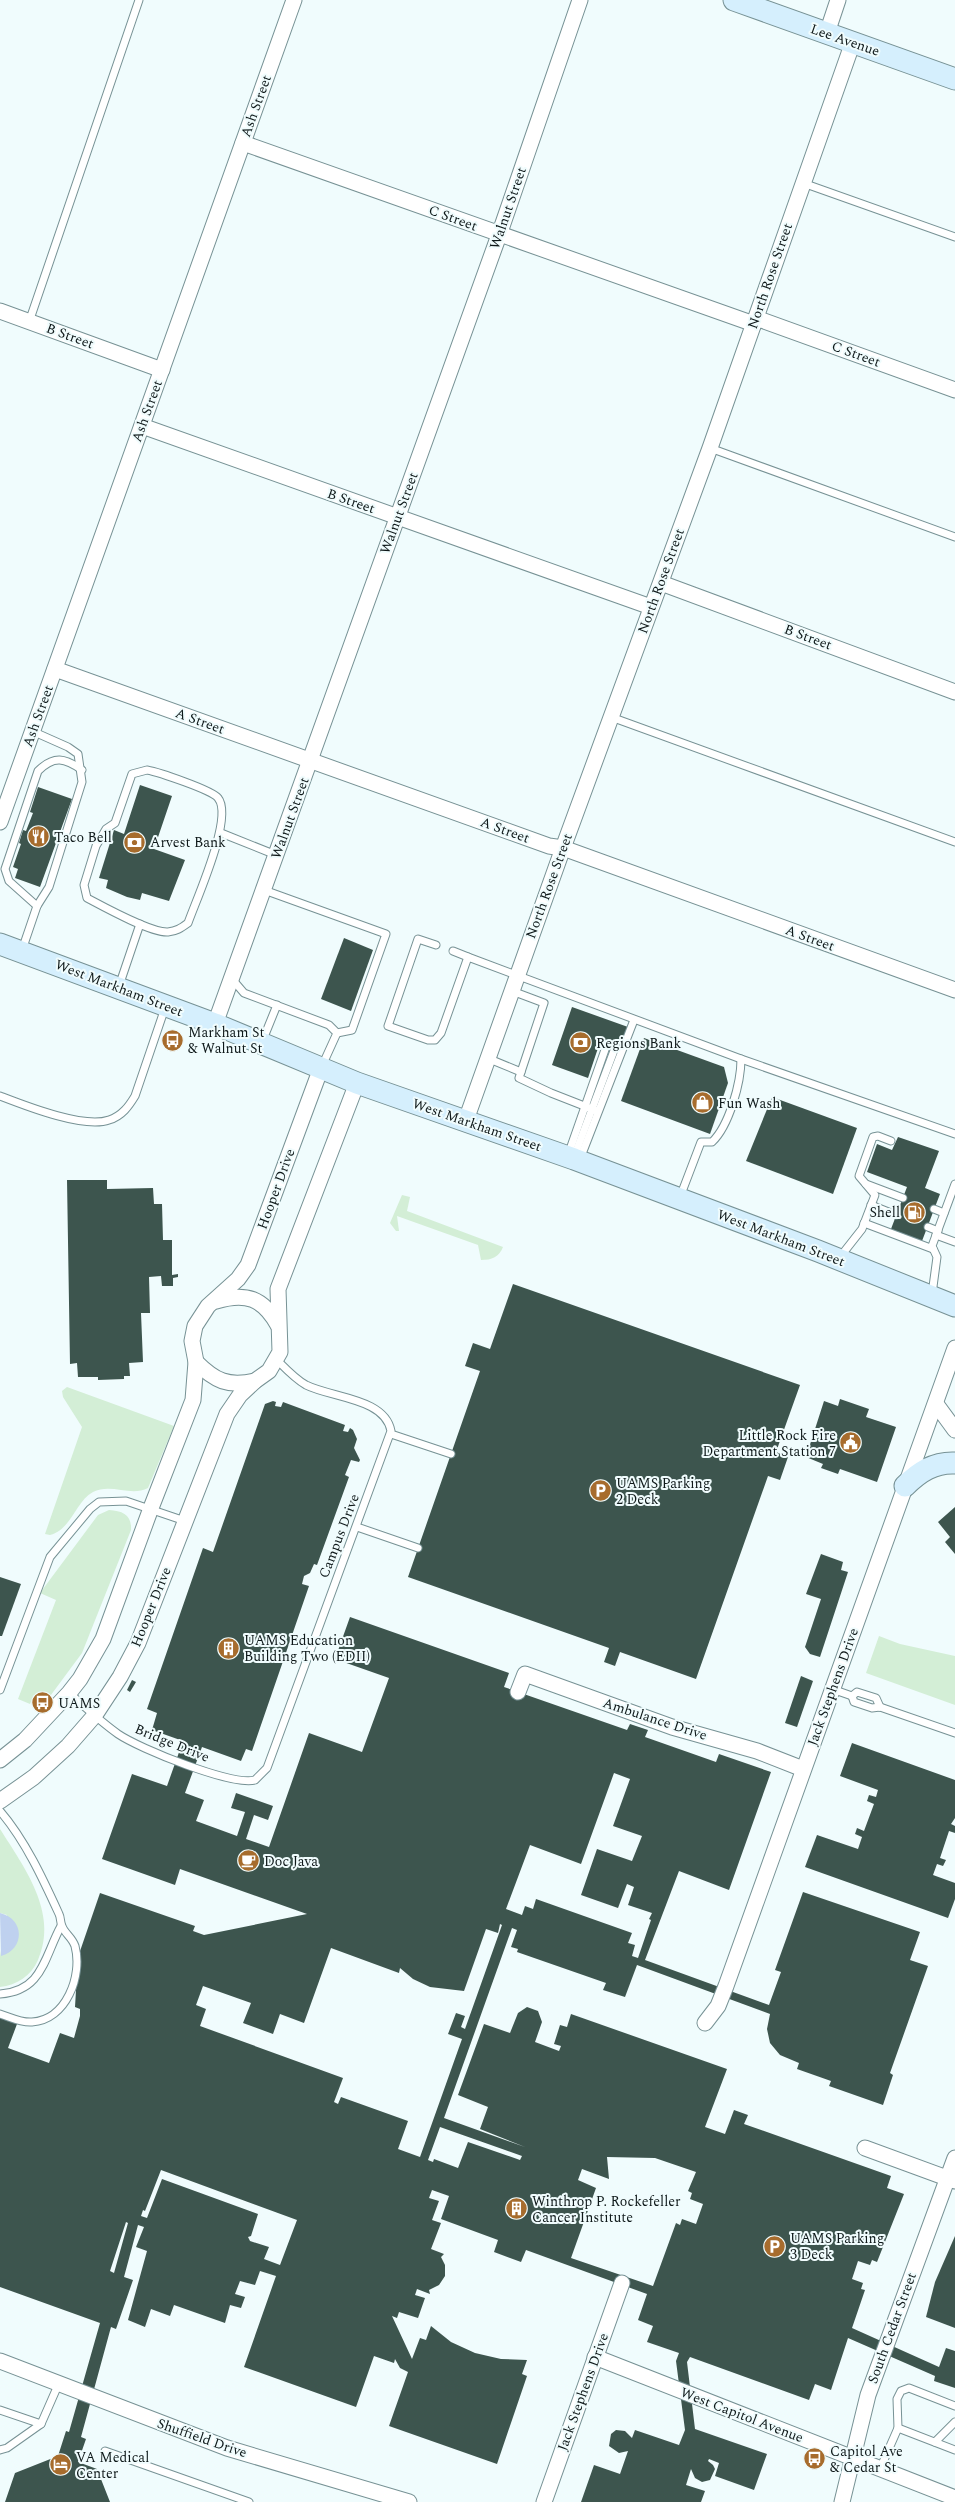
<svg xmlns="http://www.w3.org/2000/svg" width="955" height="2502" font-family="Spectral,serif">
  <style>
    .green { fill: #d3eed6 }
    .water { fill: #bfd1ef }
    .building { fill: #3d554e; fill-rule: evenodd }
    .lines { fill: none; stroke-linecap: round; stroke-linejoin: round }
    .lane-casing { stroke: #779295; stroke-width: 9 }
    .street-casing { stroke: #779295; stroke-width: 17 }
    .secondary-casing { stroke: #779295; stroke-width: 23 }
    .lane { stroke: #fff; stroke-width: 7 }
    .street { stroke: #fff; stroke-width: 15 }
    .secondary { stroke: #d5effd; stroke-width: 21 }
    .labels { text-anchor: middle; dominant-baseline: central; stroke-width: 4; stroke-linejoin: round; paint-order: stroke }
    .street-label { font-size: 14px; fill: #0e1819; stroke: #f0fcfd }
    .poi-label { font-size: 14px; fill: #0e1819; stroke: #f0fcfd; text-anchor: start }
  </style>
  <rect width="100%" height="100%" fill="#f0fcfd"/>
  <!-- green -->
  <g class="green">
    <path d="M402 1195 410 1197 407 1211 503 1247C499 1257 492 1260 481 1260L478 1245 397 1216 399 1231H396L390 1223Z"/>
    <path d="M67 1387 174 1426 148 1488C131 1497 111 1483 93 1492 75 1502 72 1529 50 1535L45 1534 82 1427 63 1397 62 1391Z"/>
    <path d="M109 1510C123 1511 132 1515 131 1530L82 1653 45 1703 34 1695 30 1704 18 1699 56 1600 40 1593 98 1515Z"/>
    <polygon points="879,1636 900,1644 955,1656 955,1705 866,1673"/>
    <path d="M0 1829C24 1867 59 1913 38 1960 31 1976 17 1985 0 1987V1956L7 1915 0 1913Z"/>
  </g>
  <!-- water -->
  <path class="water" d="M0 1913C25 1919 25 1949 1 1956Z"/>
  <!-- building -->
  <g class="building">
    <polygon points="140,785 172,796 154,849 185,860 169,901 142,893 140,900 127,897 106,888 108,880 99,878 114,830 124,834"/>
    <polygon points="38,787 72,799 40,887 15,878 18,869 13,867 21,844 19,843 23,830 26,831 33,813 30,812"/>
    <polygon points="344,938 373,950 351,1011 321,999"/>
    <polygon points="572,1007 628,1027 621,1050 600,1042 588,1078 552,1065"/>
    <polygon points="644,1038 724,1067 728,1083 710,1134 621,1101"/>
    <polygon points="772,1097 857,1128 833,1194 746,1161"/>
    <polygon points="898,1137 939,1151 925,1188 940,1194 922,1241 891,1229 907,1187 867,1172 877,1144 892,1150"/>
    <polygon points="67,1180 107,1180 107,1189 153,1188 154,1204 162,1204 163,1240 172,1240 172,1275 178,1274 178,1277 173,1278 173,1286 162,1286 161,1276 149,1277 150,1313 141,1313 143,1362 129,1363 130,1376 124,1376 124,1379 98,1380 98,1377 78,1377 77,1363 70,1364"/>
    <polygon points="513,1284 800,1385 776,1452 788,1457 780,1480 768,1476 696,1679 620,1652 615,1666 604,1662 609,1648 408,1577 480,1371 465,1366 473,1343 490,1349"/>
    <polygon points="840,1399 869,1409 866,1417 896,1427 877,1482 840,1469 838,1474 821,1468 823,1464 806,1457 824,1401 838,1406"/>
    <path d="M273 1401 276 1402 275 1406 281 1407 283 1402 345 1425 343 1431 348 1432 350 1428 353 1430 357 1439 354 1448 360 1460 359 1462 351 1460 345 1475 349 1477 317 1565 314 1564 310 1573 304 1576 302 1584 309 1586 252 1751 246 1749 241 1761 202 1747 185 1793 204 1800 196 1821 237 1836 245 1812 231 1808 236 1793 273 1806 268 1820 254 1815 246 1839 269 1847 309 1733 362 1752 389 1678 335 1659 350 1617 509 1673 504 1687 627 1730 630 1724 648 1730 645 1737 716 1762 719 1754 771 1772 729 1890 679 1871 645 1960 769 2005 781 1972 775 1970 803 1892 920 1932 910 1960 928 1966 890 2073 893 2075 883 2105 829 2086 831 2081 797 2069 799 2063 780 2055 770 2043 767 2029 770 2014 637 1965 625 1997 603 1990 606 1983 517 1952 518 1949 511 1947 517 1930 512 1928 444 2118 525 2147 480 2129 488 2107 458 2095 484 2024 510 2033 518 2013 527 2007 538 2011 542 2022 535 2042 559 2051 561 2046 554 2044 560 2025 567 2027 571 2014 727 2069 705 2127 725 2134 734 2110 748 2115 744 2124 891 2176 887 2188 904 2194 877 2262 872 2260 870 2265 858 2261 852 2279 863 2283 861 2289 865 2290 852 2328 939 2367 946 2348 955 2351V2388L934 2381 935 2376 848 2338 831 2390 815 2384 809 2400 690 2357 687 2362 695 2429 767 2454 754 2490 715 2476 719 2463 709 2459 708 2461 713 2465 715 2469 710 2480 702 2482 695 2478 691 2469 686 2485 705 2491 701 2502H581L594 2465 620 2474 628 2451 619 2453 609 2446 611 2434 616 2430 625 2431 632 2438 635 2430 679 2445 685 2430 676 2361 679 2353 647 2342 653 2326 638 2320 647 2294 526 2250 521 2262 494 2252 498 2240 441 2219 449 2196 432 2190 429 2198 439 2201 432 2220 441 2223 431 2249 444 2254 441 2257 445 2265V2276L439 2285 429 2290 430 2294 417 2289 415 2295 425 2298 418 2318 399 2312 397 2318 392 2316 412 2359 420 2338 426 2340 431 2326 451 2342 475 2353 501 2359 527 2360 522 2374 527 2376 497 2464 389 2426 408 2372 400 2368 395 2359 394 2363 374 2356 356 2407 244 2367 276 2276 260 2271 255 2285 240 2281 235 2294 245 2297 241 2308 230 2305 225 2323 174 2305 170 2316 151 2309 145 2327 128 2320 147 2251 136 2247 144 2227 138 2225 124 2277 133 2280 116 2329 111 2327 81 2437 86 2439 78 2462 97 2469 110 2502H5L15 2473 58 2456 66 2431 69 2432 100 2323 0 2287V2017L17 2024 8 2048 49 2063 60 2033 74 2038 80 2016V2009L75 2007 78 1957 100 1893 195 1926 193 1931 204 1935 307 1914 180 1869 175 1885 102 1859 132 1774 167 1786 183 1741 152 1730 157 1713 147 1709 203 1548 213 1552 265 1404ZM614 1773 630 1779 613 1826 642 1836 632 1861 597 1849 581 1895 618 1908 627 1884 634 1887 628 1905 652 1913 649 1919 651 1920 638 1958 632 1956 635 1945 628 1943 632 1933 536 1899 533 1909 525 1906 522 1915 506 1909 530 1845 581 1864ZM500 1924 502 1925 465 2029 461 2027 465 2016 456 2013 448 2034 462 2039 420 2157 398 2149 408 2121 341 2097 338 2104 334 2102 343 2078 200 2026 206 2009 196 2005 203 1986 251 2003 243 2023 273 2034 280 2014 304 2023 331 1948 399 1973 400 1968 413 1979 430 1987 464 1991 486 1929 498 1933ZM440 2127 522 2156 520 2160 468 2142 458 2168 434 2159 433 2162 428 2160ZM607 2157 655 2158 696 2172 688 2191 692 2193 690 2199 703 2204 696 2224 682 2219 680 2225 676 2223 653 2286 571 2258 596 2188 578 2180 582 2169 609 2179ZM161 2170 297 2220 280 2265 264 2259 269 2247 250 2241 248 2237 251 2236 258 2214 162 2179 147 2218 141 2216 143 2210 145 2211ZM126 2222 128 2223 114 2273 110 2271Z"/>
    <polygon points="955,1507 955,1554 945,1542 950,1537 938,1522"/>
    <polygon points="821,1554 843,1562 841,1570 848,1572 820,1657 810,1654 805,1647 821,1599 806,1594"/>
    <polygon points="0,1577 21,1584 2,1636 0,1636"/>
    <polygon points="801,1676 813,1681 797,1727 785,1723"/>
    <polygon points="132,1680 136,1682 130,1692 127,1690"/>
    <polygon points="852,1743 955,1780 955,1818 951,1824 955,1826 955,1833 949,1831 940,1858 946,1860 943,1866 937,1864 933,1875 955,1883 955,1899 948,1918 805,1867 817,1835 858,1849 862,1837 855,1834 857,1828 864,1831 874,1804 867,1801 869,1795 876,1797 878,1790 840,1776"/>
    <polygon points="955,2236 955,2328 926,2317 935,2282"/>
  </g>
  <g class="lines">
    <defs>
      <g id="lane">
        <polyline points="803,183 955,237"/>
        <polyline points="29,322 139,0"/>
        <polyline points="710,448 955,537"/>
        <polyline points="611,717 955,842"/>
        <path d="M147 770C158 772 212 790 218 798 234 817 196 900 188 923 181 928 177 931 168 932 151 933 104 907 87 898L84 885 96 846 106 829 115 823 132 774Z"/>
        <polyline points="221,833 276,855"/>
        <polyline points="264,890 386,934 352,1030 337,1033"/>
        <path d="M37 906 9 881 5 869 38 771C54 755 65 758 82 770"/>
        <polyline points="436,945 418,939 388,1026 428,1040 435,1040 441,1033 468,957 741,1059 955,1134"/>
        <polyline points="22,950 37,906 49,887 82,782 78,754 68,747 32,731"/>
        <polyline points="453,951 468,957"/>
        <polyline points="232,979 244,993 329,1025 337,1033 322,1066"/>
        <polyline points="119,986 140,924"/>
        <polyline points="512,991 544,1003 519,1078 551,1093 597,1111"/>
        <polyline points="262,1042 277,1005"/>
        <polyline points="487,1058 521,1072"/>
        <path d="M0 1096C26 1106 84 1129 109 1120 122 1116 129 1106 135 1096L165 1008"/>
        <polyline points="568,1155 607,1044"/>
        <polyline points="574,1157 615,1048"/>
        <polyline points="580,1159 634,1020"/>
        <polyline points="866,1184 903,1198"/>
        <path d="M680 1197 701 1142H712C729 1126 741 1083 741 1059"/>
        <polyline points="871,1205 896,1215"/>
        <polyline points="934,1209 944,1213"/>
        <polyline points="864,1223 933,1249"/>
        <polyline points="928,1227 938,1231"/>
        <polyline points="936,1235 955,1242"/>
        <polyline points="840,1257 862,1229 875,1195 859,1176 873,1137 878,1136 891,1141"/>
        <polyline points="932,1294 937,1257 932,1246 955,1184"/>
        <polyline points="391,1434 451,1454"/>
        <polyline points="357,1527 418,1548"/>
        <polyline points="832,1689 852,1696"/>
        <polyline points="0,1690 50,1557 90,1509 99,1502 126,1501 185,1521"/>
        <path d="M69 1693C85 1707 101 1722 118 1734 140 1749 232 1786 255 1780L267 1768 391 1431C385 1398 332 1398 306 1385 295 1379 285 1368 276 1359"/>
        <polyline points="852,1696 854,1702 872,1708 880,1707 955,1733"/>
        <polyline points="852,1696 857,1692 876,1698 880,1707"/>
        <path d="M0 1811C25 1840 43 1879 59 1914 61 1918 60 1922 62 1926 65 1934 72 1937 75 1946 83 1976 66 2020 32 2022 21 2023 10 2017 0 2014"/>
        <path d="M0 1994C43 1991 44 1957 61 1926"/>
        <polyline points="0,2410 41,2424"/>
        <polyline points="898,2428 955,2450"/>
        <polyline points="935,2442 955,2422"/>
        <polyline points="0,2450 7,2448 41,2424 59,2383"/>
        <polyline points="105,2451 249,2502"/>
        <polyline points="880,2469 898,2428 897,2399 901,2391 909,2388 955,2406"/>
      </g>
      <g id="street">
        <polyline points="827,33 838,0"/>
        <polyline points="243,143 754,324"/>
        <polyline points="0,311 162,370"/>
        <polyline points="756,318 955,390"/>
        <polyline points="142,426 651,607"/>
        <polyline points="661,583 955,692"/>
        <polyline points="55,669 549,846 563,848 955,990"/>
        <polyline points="0,822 294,0"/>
        <polyline points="215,1024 499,235 580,0"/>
        <polyline points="466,1120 563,848 710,448 853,42"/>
        <path d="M216 1301C246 1292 263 1298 278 1325"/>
        <path d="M196 1362C215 1381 228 1387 255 1381"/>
        <polyline points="936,1404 955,1430"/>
        <polyline points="518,1692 525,1674 672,1727 757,1751 803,1769"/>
        <polyline points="0,1760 25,1740 69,1693 80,1679 103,1639 151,1508 193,1400 196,1362 192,1341 195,1326 208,1306 238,1279 248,1265 321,1068"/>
        <polyline points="0,1801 34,1777 68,1746 95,1715 120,1677 138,1643 227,1414 240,1395 255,1381 269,1371 280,1352 278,1289 357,1083"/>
        <polyline points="705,2023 718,2006 726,1986 955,1348"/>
        <polyline points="865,2148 955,2181"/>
        <polyline points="595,2357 955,2498"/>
        <polyline points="0,2361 227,2448 409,2502"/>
        <polyline points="544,2502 622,2283"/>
        <polyline points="842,2502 868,2395 955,2158"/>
      </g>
      <g id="secondary">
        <polyline points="734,0 955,79"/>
        <polyline points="0,944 215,1024 357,1083 574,1159 818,1251 955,1306"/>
        <path d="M905 1486C919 1472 934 1462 955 1463"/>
      </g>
    </defs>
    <!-- lane casing -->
    <use href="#lane" class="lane-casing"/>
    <!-- street casing -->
    <use href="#street" class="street-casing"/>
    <!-- secondary casing -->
    <use href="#secondary" class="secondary-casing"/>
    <!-- lane -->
    <use href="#lane" class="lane"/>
    <!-- street -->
    <use href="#street" class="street"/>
    <!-- secondary -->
    <use href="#secondary" class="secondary"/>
  </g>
  <!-- icons -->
  <defs>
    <symbol id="restaurant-disc" viewBox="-11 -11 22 22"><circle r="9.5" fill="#a76c2d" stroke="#f0fcfd"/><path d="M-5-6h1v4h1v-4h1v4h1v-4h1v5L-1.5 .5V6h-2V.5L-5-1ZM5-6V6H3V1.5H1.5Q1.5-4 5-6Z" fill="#fff"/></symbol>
    <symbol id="bank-disc" viewBox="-11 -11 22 22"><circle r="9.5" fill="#a76c2d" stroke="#f0fcfd"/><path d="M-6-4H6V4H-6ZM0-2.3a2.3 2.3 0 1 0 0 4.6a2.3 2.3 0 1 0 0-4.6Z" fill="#fff"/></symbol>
    <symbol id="bus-disc" viewBox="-11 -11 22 22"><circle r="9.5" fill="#a76c2d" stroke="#f0fcfd"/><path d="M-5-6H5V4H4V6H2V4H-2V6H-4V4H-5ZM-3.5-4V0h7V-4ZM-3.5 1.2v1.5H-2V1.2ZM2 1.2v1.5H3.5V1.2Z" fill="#fff"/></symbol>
    <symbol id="shop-disc" viewBox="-11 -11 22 22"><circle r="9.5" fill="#a76c2d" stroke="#f0fcfd"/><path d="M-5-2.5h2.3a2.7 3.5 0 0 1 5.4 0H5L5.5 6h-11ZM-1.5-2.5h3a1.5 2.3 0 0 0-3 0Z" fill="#fff"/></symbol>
    <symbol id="fuel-disc" viewBox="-11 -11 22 22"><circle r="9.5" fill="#a76c2d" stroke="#f0fcfd"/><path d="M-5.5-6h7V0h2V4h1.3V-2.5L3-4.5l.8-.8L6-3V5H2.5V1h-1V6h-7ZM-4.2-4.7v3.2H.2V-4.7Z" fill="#fff"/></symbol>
    <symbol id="civic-disc" viewBox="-11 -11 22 22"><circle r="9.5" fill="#a76c2d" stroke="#f0fcfd"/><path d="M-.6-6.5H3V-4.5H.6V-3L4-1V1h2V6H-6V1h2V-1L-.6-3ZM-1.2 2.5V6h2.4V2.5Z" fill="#fff"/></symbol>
    <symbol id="parking-disc" viewBox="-11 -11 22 22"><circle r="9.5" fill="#a76c2d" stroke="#f0fcfd"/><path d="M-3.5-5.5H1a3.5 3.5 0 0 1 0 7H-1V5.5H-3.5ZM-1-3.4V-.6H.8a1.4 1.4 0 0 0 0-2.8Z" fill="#fff"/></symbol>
    <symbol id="building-disc" viewBox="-11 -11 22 22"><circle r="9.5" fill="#a76c2d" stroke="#f0fcfd"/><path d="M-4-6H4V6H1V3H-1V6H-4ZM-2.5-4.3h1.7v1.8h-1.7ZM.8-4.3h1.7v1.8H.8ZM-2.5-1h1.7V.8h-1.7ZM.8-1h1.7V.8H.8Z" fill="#fff"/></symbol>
    <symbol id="cafe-disc" viewBox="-11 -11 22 22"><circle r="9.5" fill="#a76c2d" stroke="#f0fcfd"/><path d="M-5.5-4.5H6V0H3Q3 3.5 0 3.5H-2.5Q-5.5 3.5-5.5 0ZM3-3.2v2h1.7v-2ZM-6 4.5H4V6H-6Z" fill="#fff"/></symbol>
    <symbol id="hotel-disc" viewBox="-11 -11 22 22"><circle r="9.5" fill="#a76c2d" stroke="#f0fcfd"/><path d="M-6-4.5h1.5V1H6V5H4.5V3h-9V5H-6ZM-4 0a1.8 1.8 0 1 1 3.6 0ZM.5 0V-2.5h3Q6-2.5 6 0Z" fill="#fff"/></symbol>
  </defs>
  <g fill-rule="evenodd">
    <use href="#restaurant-disc" x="26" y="824" width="25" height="25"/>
    <use href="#bank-disc" x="122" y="830" width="25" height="25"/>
    <use href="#bus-disc" x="160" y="1028" width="25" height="25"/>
    <use href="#bank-disc" x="568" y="1030" width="25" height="25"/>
    <use href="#shop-disc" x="690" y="1090" width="25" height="25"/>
    <use href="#fuel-disc" x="902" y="1200" width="25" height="25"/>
    <use href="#civic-disc" x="838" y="1430" width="25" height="25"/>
    <use href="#parking-disc" x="588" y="1478" width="25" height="25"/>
    <use href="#building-disc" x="216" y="1636" width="25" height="25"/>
    <use href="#bus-disc" x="30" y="1690" width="25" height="25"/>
    <use href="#cafe-disc" x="236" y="1848" width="25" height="25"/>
    <use href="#building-disc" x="504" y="2196" width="25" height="25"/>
    <use href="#parking-disc" x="762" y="2234" width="25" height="25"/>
    <use href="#bus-disc" x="802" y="2446" width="25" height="25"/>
    <use href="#hotel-disc" x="48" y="2452" width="25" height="25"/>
  </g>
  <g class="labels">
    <!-- street labels -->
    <g class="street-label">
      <text transform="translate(845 40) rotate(19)">Lee Avenue</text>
      <text transform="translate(256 106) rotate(-70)">Ash Street</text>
      <text transform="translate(508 208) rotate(-71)">Walnut Street</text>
      <text transform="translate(453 218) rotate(20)">C Street</text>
      <text transform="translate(770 276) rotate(-71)">North Rose Street</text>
      <text transform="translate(70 336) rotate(20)">B Street</text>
      <text transform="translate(856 354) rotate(20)">C Street</text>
      <text transform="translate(147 411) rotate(-70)">Ash Street</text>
      <text transform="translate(351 501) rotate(19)">B Street</text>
      <text transform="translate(399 513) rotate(-70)">Walnut Street</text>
      <text transform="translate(661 581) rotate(-70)">North Rose Street</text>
      <text transform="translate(808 637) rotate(20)">B Street</text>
      <text transform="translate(38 716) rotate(-70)">Ash Street</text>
      <text transform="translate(200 721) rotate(20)">A Street</text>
      <text transform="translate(290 818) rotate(-70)">Walnut Street</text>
      <text transform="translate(505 830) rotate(20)">A Street</text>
      <text transform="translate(549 886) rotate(-70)">North Rose Street</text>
      <text transform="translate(810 938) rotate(20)">A Street</text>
      <text transform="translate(119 988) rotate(21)">West Markham Street</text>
      <text transform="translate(477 1125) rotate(19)">West Markham Street</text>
      <text transform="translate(276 1189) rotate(-70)">Hooper Drive</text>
      <text transform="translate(781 1238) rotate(21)">West Markham Street</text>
      <text transform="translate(339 1536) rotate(-69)">Campus Drive</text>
      <text transform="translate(151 1607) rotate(-68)">Hooper Drive</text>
      <text transform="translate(833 1687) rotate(-70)">Jack Stephens Drive</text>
      <text transform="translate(655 1719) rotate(18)">Ambulance Drive</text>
      <text transform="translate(172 1743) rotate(22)">Bridge Drive</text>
      <text transform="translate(892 2328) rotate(-70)">South Cedar Street</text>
      <text transform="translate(583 2392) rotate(-70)">Jack Stephens Drive</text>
      <text transform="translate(742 2415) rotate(21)">West Capitol Avenue</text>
      <text transform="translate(202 2438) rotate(19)">Shuffield Drive</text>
    </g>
    <!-- poi labels -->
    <g class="poi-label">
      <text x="54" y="837">Taco Bell</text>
      <text x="150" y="842">Arvest Bank</text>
      <text x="188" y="1032">Markham St<tspan x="188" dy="16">&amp; Walnut St</tspan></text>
      <text x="596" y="1043">Regions Bank</text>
      <text x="718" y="1103">Fun Wash</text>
      <text x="900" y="1212" text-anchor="end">Shell</text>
      <text x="836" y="1435" text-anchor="end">Little Rock Fire<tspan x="836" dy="16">Department Station 7</tspan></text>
      <text x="616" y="1483">UAMS Parking<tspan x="616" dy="16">2 Deck</tspan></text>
      <text x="244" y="1640">UAMS Education<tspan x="244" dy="16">Building Two (EDII)</tspan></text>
      <text x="58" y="1703">UAMS</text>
      <text x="264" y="1861">Doc Java</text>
      <text x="532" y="2201">Winthrop P. Rockefeller<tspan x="532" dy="16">Cancer Institute</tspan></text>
      <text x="790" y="2238">UAMS Parking<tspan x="790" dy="16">3 Deck</tspan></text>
      <text x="830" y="2451">Capitol Ave<tspan x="830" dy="16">&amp; Cedar St</tspan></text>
      <text x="76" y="2457">VA Medical<tspan x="76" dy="16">Center</tspan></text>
    </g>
  </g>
</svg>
